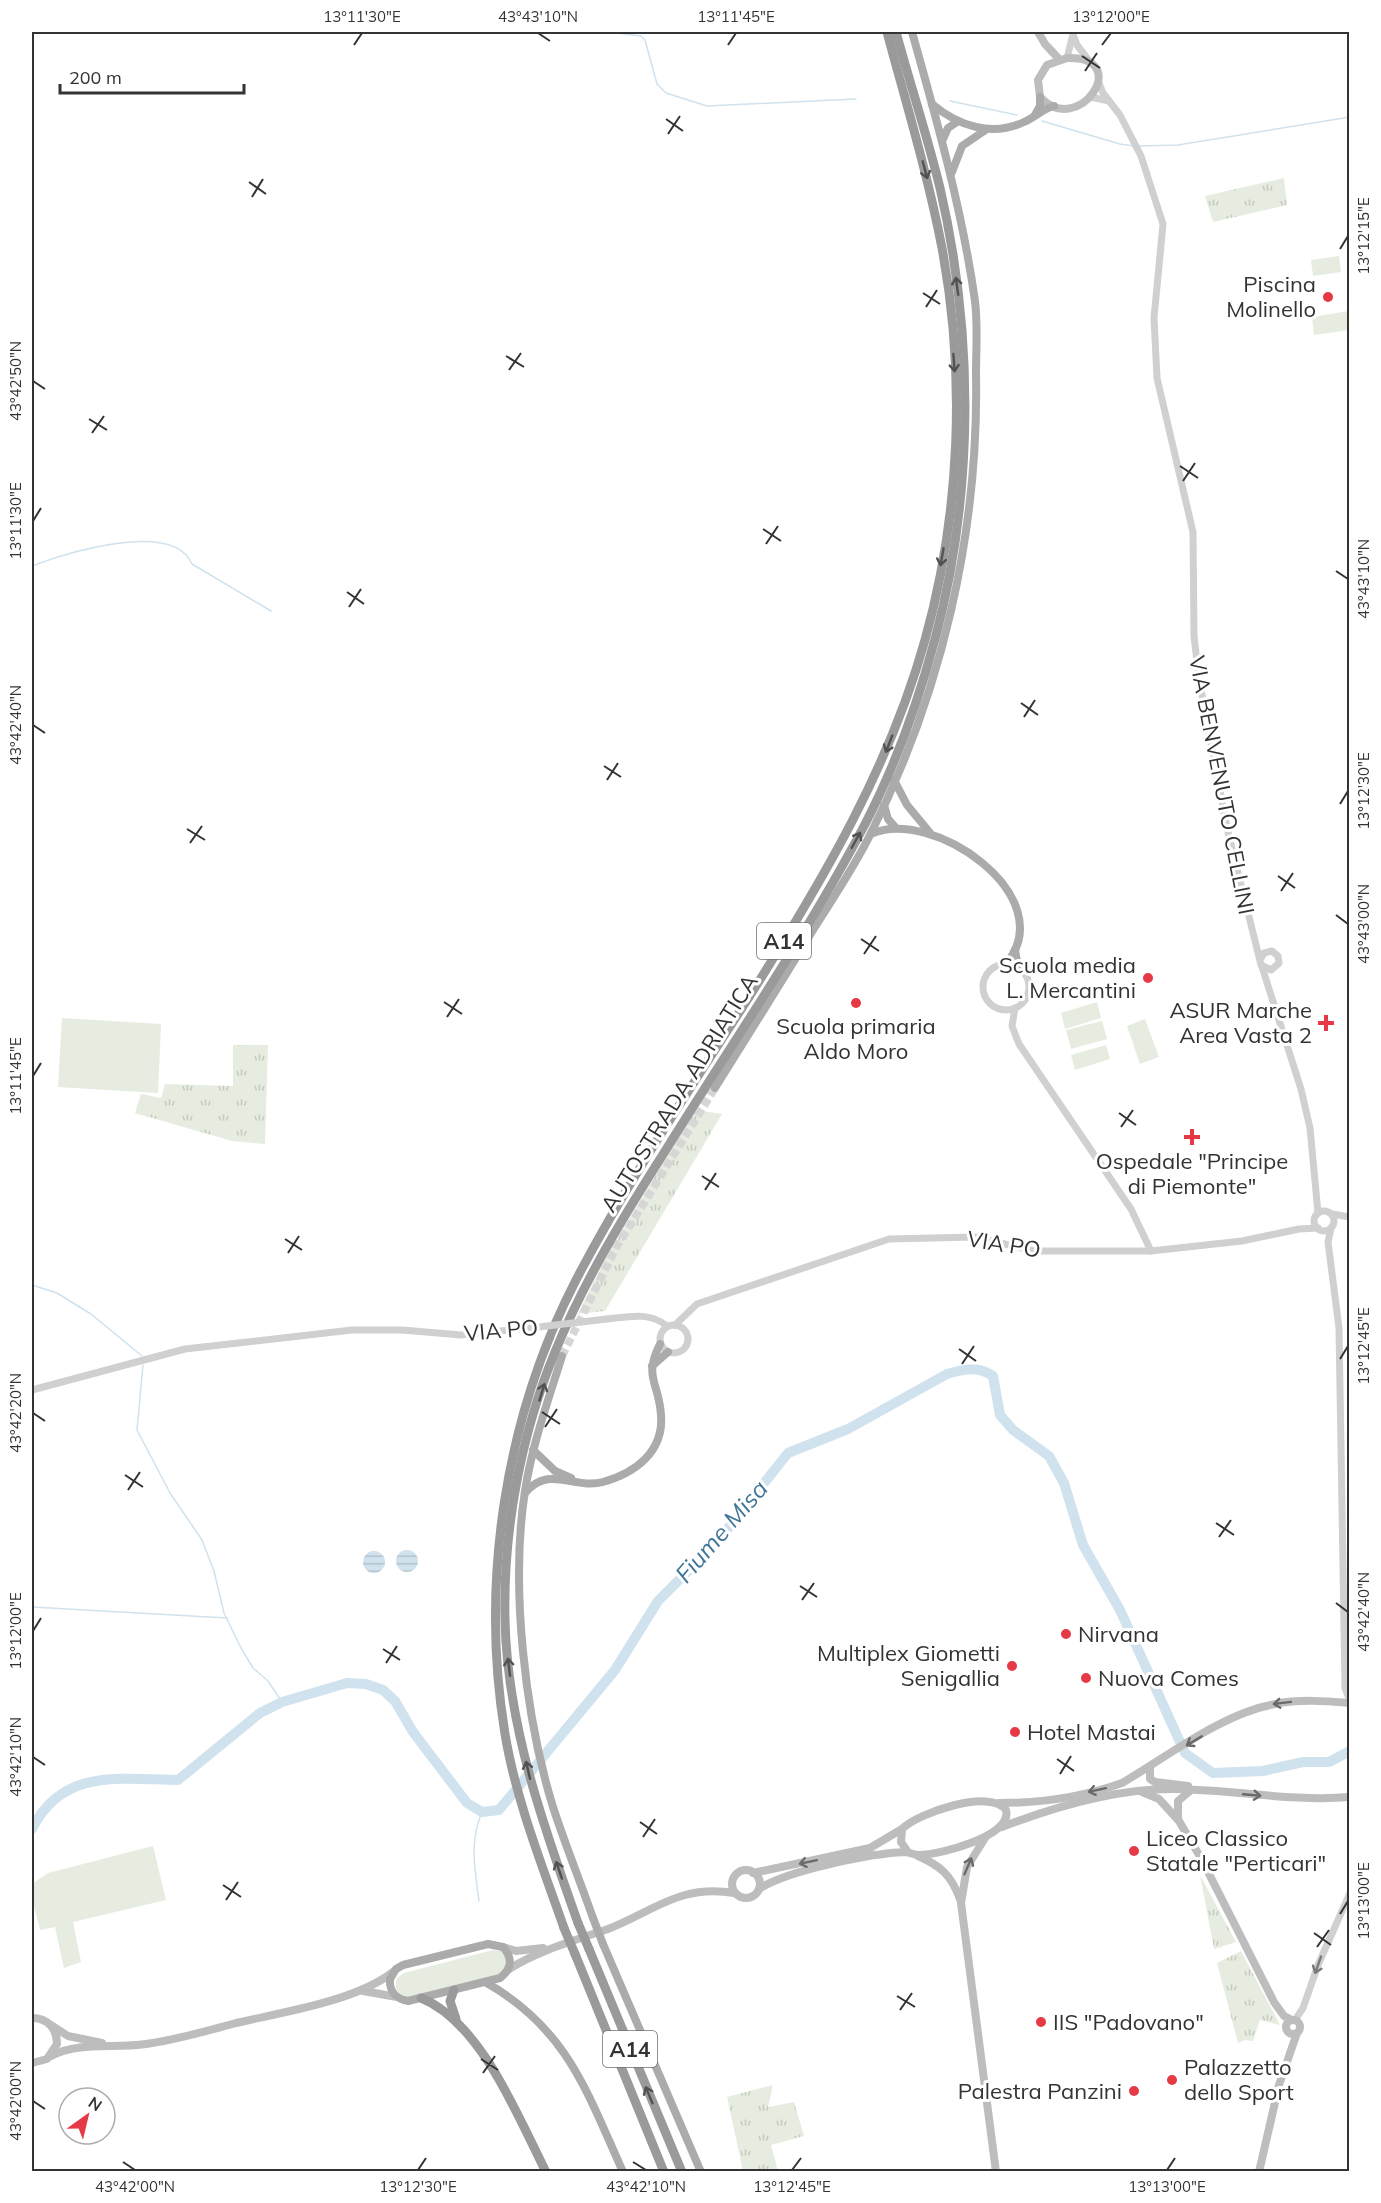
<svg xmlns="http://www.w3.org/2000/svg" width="1381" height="2203" font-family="Mulish,sans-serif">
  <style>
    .grass { fill: #e6ecdf }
    .park { fill: url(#park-tufts) }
    .water { fill: url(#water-rules) }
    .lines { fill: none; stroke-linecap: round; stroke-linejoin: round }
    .stream { stroke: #cfe2ee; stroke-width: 1.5 }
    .river { stroke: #cfe2ee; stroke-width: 10 }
    .primary-tunnel { stroke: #d6d6d6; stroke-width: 8; stroke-dasharray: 8 4; stroke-linecap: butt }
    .tertiary { stroke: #d0d0d0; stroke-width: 7 }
    .secondary { stroke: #bdbdbd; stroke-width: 8 }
    .primary { stroke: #ababab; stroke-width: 8 }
    .motorway { stroke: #9a9a9a; stroke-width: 9 }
    .tertiary-bridge { stroke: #d0d0d0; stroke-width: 7 }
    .primary-bridge { stroke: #ababab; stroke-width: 8 }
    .motorway-bridge { stroke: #9a9a9a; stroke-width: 9 }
    .oneway { stroke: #525252 }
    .oneway2 { stroke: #6a6a6a }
    .oneway3 { stroke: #7a7a7a }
    .ticks { fill: none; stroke: #333; stroke-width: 2 }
    .poi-dot { fill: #e63946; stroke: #fff; stroke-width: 2 }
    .labels { text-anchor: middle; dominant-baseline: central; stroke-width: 6; stroke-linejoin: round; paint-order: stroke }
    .shield { fill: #fff; stroke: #707070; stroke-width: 1.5 }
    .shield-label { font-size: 21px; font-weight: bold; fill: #333 }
    .poi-label { font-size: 22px; fill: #333; stroke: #fff; text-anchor: start }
    .street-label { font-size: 22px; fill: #333; stroke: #fff }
    .water-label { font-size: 24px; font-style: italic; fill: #3f7597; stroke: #fff }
    .neatline { fill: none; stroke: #333; stroke-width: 2 }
    .ticks-label { font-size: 15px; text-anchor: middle; fill: #333 }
  </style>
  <defs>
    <pattern id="park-tufts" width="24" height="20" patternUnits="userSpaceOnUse" patternTransform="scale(1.5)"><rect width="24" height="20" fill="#e6ecdf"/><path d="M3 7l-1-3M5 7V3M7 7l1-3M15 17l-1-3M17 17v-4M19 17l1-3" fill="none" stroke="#c6cbc0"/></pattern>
    <pattern id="water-rules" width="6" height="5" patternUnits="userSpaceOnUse" patternTransform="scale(1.5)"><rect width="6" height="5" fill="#cfe2ee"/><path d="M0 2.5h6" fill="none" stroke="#b2c2cd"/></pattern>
  </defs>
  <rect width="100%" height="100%" fill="#fff"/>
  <!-- grass -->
  <g class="grass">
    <polygon points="1339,256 1341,272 1313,276 1311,260"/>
    <polygon points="1349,311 1349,330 1314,335 1312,317"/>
    <polygon points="1097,1002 1101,1018 1065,1029 1061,1013"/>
    <polygon points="62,1018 161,1024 158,1093 58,1087"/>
    <polygon points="1145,1019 1159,1057 1140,1064 1127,1026"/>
    <polygon points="1102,1021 1107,1039 1071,1049 1066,1030"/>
    <polygon points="1106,1045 1110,1059 1075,1070 1071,1055"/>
    <polygon points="153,1846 166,1900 73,1922 81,1962 64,1968 55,1927 40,1930 32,1898 32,1884 48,1873"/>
    <path d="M493 1950 501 1951 507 1958 504 1973 408 1998C398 1994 393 1989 397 1978L404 1973Z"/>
  </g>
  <!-- park -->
  <g class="park">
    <polygon points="1284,178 1287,205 1213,222 1205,196"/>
    <polygon points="233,1045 268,1045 265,1144 232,1141 135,1113 141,1094 161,1098 165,1084 233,1086"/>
    <polygon points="695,1110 722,1114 605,1311 578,1314 604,1261"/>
    <polygon points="1200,1875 1236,1942 1214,1949"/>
    <polygon points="1241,1951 1280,2025 1260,2020 1253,2041 1245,2040 1238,2043 1217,1963"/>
    <polygon points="773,2085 768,2107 794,2102 804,2136 771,2145 778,2171 743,2171 727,2097"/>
  </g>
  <!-- water -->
  <g class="water">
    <circle cx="407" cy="1561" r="11"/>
    <circle cx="374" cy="1562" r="11"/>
  </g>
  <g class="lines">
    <!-- stream -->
    <g class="stream">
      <polyline points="609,32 641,36 645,40 657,84 666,93 707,106 856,99"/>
      <polyline points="950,101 1017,115"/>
      <polyline points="1042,121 1120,144 1134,146"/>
      <polyline points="1138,146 1178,145 1350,117"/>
      <path d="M32 566C66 553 173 519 192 564L271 611"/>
      <polyline points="32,1285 57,1293 91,1314 142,1356"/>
      <polyline points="143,1365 137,1430 170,1493 202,1540 214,1571 224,1613 241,1648 253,1668 268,1681 282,1702"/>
      <polyline points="32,1607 227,1618"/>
      <path d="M479 1901C475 1870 469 1842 482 1812"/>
    </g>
    <!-- river -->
    <path class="river" d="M32 1829C62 1768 120 1779 178 1780L260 1713 282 1702 347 1683 366 1684 383 1690 395 1701 413 1732 467 1803 482 1812 499 1810 615 1670 658 1601 718 1541 788 1453 848 1429 947 1374C964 1369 978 1366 993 1376L1000 1415 1013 1430 1049 1456 1064 1483 1083 1545 1120 1610 1185 1753 1213 1773 1263 1771 1303 1762H1329L1350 1751"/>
    <!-- primary-tunnel -->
    <polyline class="primary-tunnel" points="562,1356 616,1248 715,1088"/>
    <!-- tertiary -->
    <g class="tertiary">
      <polyline points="1072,32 1077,45 1090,62"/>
      <polyline points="1067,58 1072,38"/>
      <polyline points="1099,83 1103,93 1120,115 1141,156 1163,224 1154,318 1157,378 1193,532 1194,636 1199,679 1227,828 1261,965 1271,970 1279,963 1278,956 1272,951 1264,953 1260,960"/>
      <polyline points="1091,97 1109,101"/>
      <circle cx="1006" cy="987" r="23"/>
      <polyline points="1262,967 1301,1089 1310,1128 1318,1213"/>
      <polyline points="1015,1008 1012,1026 1019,1044 1131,1209 1151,1251"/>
      <circle cx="1324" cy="1221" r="10"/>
      <polyline points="1332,1214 1350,1217"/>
      <polyline points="1331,1228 1328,1242 1339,1328 1345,1688 1350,1701"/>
      <path d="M607 1319C628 1317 649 1311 667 1326"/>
      <circle cx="674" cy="1339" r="14"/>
      <polyline points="675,1325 697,1304 889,1239 975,1237 1034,1251 1151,1251 1242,1241 1299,1229 1318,1228"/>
      <polyline points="32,1390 185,1349 352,1330 402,1330 461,1335 530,1328"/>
      <polyline points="1295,2020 1303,2008 1318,1965 1350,1893"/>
    </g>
    <!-- secondary -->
    <g class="secondary">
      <polyline points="1038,32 1045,44 1059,59"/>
      <path d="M1067 58C1135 56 1078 139 1040 97L1038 80 1047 65Z"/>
      <polyline points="1150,1767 1150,1779 1155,1782 1188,1786"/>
      <polyline points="1142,1792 1159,1799 1179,1821 1202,1860 1274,2002 1284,2016 1292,2020"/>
      <path d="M999 1803C1040 1803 1083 1797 1122 1783 1168 1756 1223 1713 1275 1704 1300 1699 1325 1701 1350 1703"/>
      <polyline points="1178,1817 1178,1801 1190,1791"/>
      <path d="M1002 1827C1054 1807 1114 1789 1171 1789 1231 1789 1290 1802 1350 1797"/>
      <polyline points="985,1838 967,1867 961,1903 996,2172"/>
      <path d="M918 1856C941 1866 951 1875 960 1899"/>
      <circle cx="746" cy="1884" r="14"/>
      <polyline points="753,1873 870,1848 902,1829"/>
      <path d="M759 1889C783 1873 844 1860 874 1855 884 1854 896 1852 906 1852 911 1853 915 1855 919 1855 939 1855 1013 1836 1006 1810 990 1788 918 1813 902 1829L901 1842 908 1852"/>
      <polyline points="503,1947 516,1951 543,1948"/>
      <path d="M509 1969C540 1950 573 1941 608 1929 654 1911 680 1884 734 1893"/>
      <polyline points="363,1991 397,1997"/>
      <path d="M32 2018C47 2018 57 2028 57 2044L47 2059 32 2063"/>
      <circle cx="1293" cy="2027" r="7"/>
      <polyline points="51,2025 68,2036 102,2043"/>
      <path d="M51 2056C79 2041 115 2049 146 2044 176 2040 206 2031 236 2023 283 2012 356 2001 393 1972"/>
      <polyline points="1259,2172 1279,2085 1297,2033"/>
    </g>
    <!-- primary -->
    <g class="primary">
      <path d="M932 104C958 126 992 137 1024 122 1035 117 1043 109 1054 106"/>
      <polyline points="1035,115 1040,106 1040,97"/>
      <polyline points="943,139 948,128 957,122"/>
      <polyline points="952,172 962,146 987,129"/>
      <polyline points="894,780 907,805 931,834"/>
      <polyline points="884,805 888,819 895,827"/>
      <path d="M871 834C931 806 1063 896 1006 964"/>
      <polyline points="1015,950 1018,967"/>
      <path d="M715 1088C748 1035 781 983 813 930 833 898 855 866 871 833 942 692 979 531 976 374 976 350 978 325 975 301 962 209 937 121 912 32"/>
      <path d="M562 1356C548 1401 532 1445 525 1491 510 1586 525 1716 553 1807 565 1844 580 1881 593 1918"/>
      <polyline points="652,1366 668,1352"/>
      <polyline points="533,1450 555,1471 571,1478"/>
      <path d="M525 1493C549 1464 574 1490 603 1482 635 1473 664 1452 661 1415 659 1382 643 1378 660 1344"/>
      <path d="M488 1944 503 1947C513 1958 512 1969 500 1978L408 2001C396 1999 389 1991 390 1979L396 1969 403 1965Z"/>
      <polyline points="603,1944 701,2172"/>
      <path d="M485 1982C567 2028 587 2092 623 2172"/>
    </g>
    <!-- motorway -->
    <g class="motorway">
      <path d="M578 1923C543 1825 507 1724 505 1619 503 1530 521 1434 555 1352 583 1283 622 1219 662 1156 729 1048 803 941 863 828 894 769 918 703 935 639 974 494 974 334 940 188 927 135 910 84 896 32"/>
      <path d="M564 1928C542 1865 516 1800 505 1734 480 1582 505 1417 576 1280 629 1178 695 1082 756 986 825 876 890 766 925 640 960 515 966 376 942 248 928 175 906 103 887 32"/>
      <polyline points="589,1949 682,2172"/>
      <polyline points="575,1954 664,2172"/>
      <polyline points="454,1990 450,2001 456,2019"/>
      <path d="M421 1998C481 2022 518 2117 546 2172"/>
    </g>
    <!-- tertiary-bridge -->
    <polyline class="tertiary-bridge" points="530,1328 607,1319"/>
    <!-- primary-bridge -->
    <polyline class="primary-bridge" points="593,1918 603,1944"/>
    <!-- motorway-bridge -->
    <g class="motorway-bridge">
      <polyline points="578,1923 589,1949"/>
      <polyline points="564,1928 575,1954"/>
    </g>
  </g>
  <!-- one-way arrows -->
  <defs><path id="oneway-shaft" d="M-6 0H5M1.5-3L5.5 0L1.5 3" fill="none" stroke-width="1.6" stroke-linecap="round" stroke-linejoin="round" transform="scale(1.5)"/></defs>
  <g class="oneway">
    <use href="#oneway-shaft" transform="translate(925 170) rotate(75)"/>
    <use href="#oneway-shaft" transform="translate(957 286) rotate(-98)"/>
    <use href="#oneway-shaft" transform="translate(954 363) rotate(86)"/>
    <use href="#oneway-shaft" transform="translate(942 557) rotate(100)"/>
    <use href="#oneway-shaft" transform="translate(889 744) rotate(111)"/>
    <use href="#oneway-shaft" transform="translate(856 840) rotate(-61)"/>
    <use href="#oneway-shaft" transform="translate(542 1392) rotate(-73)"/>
    <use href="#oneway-shaft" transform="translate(509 1667) rotate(-97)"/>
    <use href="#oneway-shaft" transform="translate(528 1770) rotate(-103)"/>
    <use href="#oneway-shaft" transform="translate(559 1870) rotate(-109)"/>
    <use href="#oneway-shaft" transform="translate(649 2095) rotate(-113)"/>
  </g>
  <g class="oneway2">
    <use href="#oneway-shaft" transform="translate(1282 1703) rotate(173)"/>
    <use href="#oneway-shaft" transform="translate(1194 1741) rotate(149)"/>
    <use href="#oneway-shaft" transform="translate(1097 1790) rotate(168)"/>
    <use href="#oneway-shaft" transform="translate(1252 1795) rotate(5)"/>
    <use href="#oneway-shaft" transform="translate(808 1862) rotate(168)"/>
    <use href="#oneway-shaft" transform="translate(968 1866) rotate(-67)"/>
  </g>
  <use class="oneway3" href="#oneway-shaft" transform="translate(1318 1965) rotate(110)"/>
  <!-- ticks -->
  <path class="ticks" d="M538 33 550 41M354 45 362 33M728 45 736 33M1102 45 1111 33M1082 56 1100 68M1085 71 1097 53M666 119 683 131M668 134 680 116M249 182 266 194M252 197 263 179M1340 249 1348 236M923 293 940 304M926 307 937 290M506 356 524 367M509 370 521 353M33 381 45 389M89 419 107 430M92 433 104 416M1180 466 1198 478M1183 481 1195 463M33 521 41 508M763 529 781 541M766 544 778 526M1336 571 1348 579M347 592 364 604M349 607 361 589M1021 703 1038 715M1024 717 1035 700M33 725 45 733M604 766 621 777M607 780 618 763M1340 804 1348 791M187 829 205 840M190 843 202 826M1278 876 1295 888M1281 891 1293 873M1336 915 1348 924M861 939 879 951M864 954 876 936M444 1002 462 1014M447 1017 459 999M33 1076 41 1063M1119 1113 1136 1125M1121 1127 1133 1110M702 1176 719 1187M705 1190 716 1173M285 1239 302 1250M288 1253 299 1236M959 1349 976 1361M1340 1359 1348 1346M962 1364 974 1346M542 1412 560 1424M33 1413 45 1421M545 1427 557 1409M125 1475 143 1487M128 1490 140 1472M1216 1523 1234 1535M1219 1537 1231 1520M800 1586 817 1597M802 1600 814 1583M1336 1603 1348 1612M33 1631 41 1618M383 1649 400 1660M386 1663 397 1646M33 1757 45 1765M1057 1759 1074 1771M1060 1774 1071 1756M640 1822 657 1834M643 1837 655 1819M223 1885 241 1897M226 1900 238 1882M1340 1914 1348 1901M1314 1933 1331 1945M1317 1947 1329 1930M897 1996 915 2007M900 2010 912 1993M481 2059 498 2070M483 2073 495 2056M33 2101 45 2109M123 2162 135 2170M633 2162 646 2170M418 2170 426 2158M792 2170 801 2158M1167 2170 1175 2158"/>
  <!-- markers -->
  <g class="poi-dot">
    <circle cx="1328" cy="297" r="6"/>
    <circle cx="1148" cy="978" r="6"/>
    <circle cx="856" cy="1003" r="6"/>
    <path d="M1323 1014h6v6h6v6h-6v6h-6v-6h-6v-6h6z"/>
    <path d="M1189 1128h6v6h6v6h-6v6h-6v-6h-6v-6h6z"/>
    <circle cx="1066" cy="1634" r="6"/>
    <circle cx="1012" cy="1666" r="6"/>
    <circle cx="1086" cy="1678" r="6"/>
    <circle cx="1015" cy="1732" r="6"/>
    <circle cx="1134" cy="1851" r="6"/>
    <circle cx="1041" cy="2022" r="6"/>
    <circle cx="1172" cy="2080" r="6"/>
    <circle cx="1134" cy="2091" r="6"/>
  </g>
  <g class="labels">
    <!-- shield labels -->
    <g class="shield">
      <rect x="757" y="923" width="54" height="36" rx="4.5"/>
      <rect x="603" y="2031" width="54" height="36" rx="4.5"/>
    </g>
    <g class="shield-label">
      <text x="784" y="941">A14</text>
      <text x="630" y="2049">A14</text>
    </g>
    <!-- poi labels -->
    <g class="poi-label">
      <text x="1316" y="284" text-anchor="end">Piscina<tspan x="1316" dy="25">Molinello</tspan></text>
      <text x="1136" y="965" text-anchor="end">Scuola media<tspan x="1136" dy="25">L. Mercantini</tspan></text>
      <text x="1312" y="1010" text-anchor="end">ASUR Marche<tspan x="1312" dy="25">Area Vasta 2</tspan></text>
      <text x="856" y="1026" text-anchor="middle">Scuola primaria<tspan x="856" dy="25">Aldo Moro</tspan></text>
      <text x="1192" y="1161" text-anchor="middle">Ospedale "Principe<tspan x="1192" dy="25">di Piemonte"</tspan></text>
      <text x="1078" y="1634">Nirvana</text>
      <text x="1000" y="1653" text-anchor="end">Multiplex Giometti<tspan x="1000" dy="25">Senigallia</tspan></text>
      <text x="1098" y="1678">Nuova Comes</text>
      <text x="1027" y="1732">Hotel Mastai</text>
      <text x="1146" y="1838">Liceo Classico<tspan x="1146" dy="25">Statale "Perticari"</tspan></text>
      <text x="1053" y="2022">IIS "Padovano"</text>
      <text x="1184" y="2067">Palazzetto<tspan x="1184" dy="25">dello Sport</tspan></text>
      <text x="1122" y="2091" text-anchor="end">Palestra Panzini</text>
    </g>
    <!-- street labels -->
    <g class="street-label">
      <text transform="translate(1222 785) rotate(79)">VIA BENVENUTO CELLINI</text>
      <text transform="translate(679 1093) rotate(-58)">AUTOSTRADA ADRIATICA</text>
      <text transform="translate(1004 1244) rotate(9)">VIA PO</text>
      <text transform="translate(501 1330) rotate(-5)">VIA PO</text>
    </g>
    <!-- water labels -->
    <g class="water-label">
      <text transform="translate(721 1531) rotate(-49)">Fiume Misa</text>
    </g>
  </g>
  <!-- border -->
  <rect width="1381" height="2203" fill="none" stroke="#ffffff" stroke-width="66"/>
  <!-- north arrow -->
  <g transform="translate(87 2116) rotate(34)"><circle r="28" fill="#ffffff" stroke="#adadad" stroke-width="1.5"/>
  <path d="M0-4.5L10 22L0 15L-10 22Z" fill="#e63946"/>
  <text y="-9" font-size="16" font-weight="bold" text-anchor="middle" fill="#333333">N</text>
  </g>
  <!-- scale -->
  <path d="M60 84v9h184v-9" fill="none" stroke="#333333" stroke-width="3"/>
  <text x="69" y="84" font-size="18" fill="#333333" stroke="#ffffff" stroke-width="4.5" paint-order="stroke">200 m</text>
  <rect x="33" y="33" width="1315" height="2137" class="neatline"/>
  <g class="ticks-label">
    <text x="362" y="22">13°11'30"E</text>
    <text x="538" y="22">43°43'10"N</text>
    <text x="736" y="22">13°11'45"E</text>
    <text x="1111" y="22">13°12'00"E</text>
    <text transform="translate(1364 236) rotate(-90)" y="5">13°12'15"E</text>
    <text transform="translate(16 381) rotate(-90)" y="5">43°42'50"N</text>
    <text transform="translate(16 521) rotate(-90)" y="5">13°11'30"E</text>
    <text transform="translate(1364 579) rotate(-90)" y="5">43°43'10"N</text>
    <text transform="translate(16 725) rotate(-90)" y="5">43°42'40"N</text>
    <text transform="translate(1364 791) rotate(-90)" y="5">13°12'30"E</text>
    <text transform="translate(1364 924) rotate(-90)" y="5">43°43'00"N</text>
    <text transform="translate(16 1076) rotate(-90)" y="5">13°11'45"E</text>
    <text transform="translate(1364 1346) rotate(-90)" y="5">13°12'45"E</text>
    <text transform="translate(16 1413) rotate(-90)" y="5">43°42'20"N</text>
    <text transform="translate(1364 1612) rotate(-90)" y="5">43°42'40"N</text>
    <text transform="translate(16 1631) rotate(-90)" y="5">13°12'00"E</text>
    <text transform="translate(16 1757) rotate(-90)" y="5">43°42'10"N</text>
    <text transform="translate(1364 1901) rotate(-90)" y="5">13°13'00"E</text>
    <text transform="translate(16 2101) rotate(-90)" y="5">43°42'00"N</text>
    <text x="135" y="2192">43°42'00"N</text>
    <text x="418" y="2192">13°12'30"E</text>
    <text x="646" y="2192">43°42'10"N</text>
    <text x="792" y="2192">13°12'45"E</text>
    <text x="1167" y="2192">13°13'00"E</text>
  </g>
</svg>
